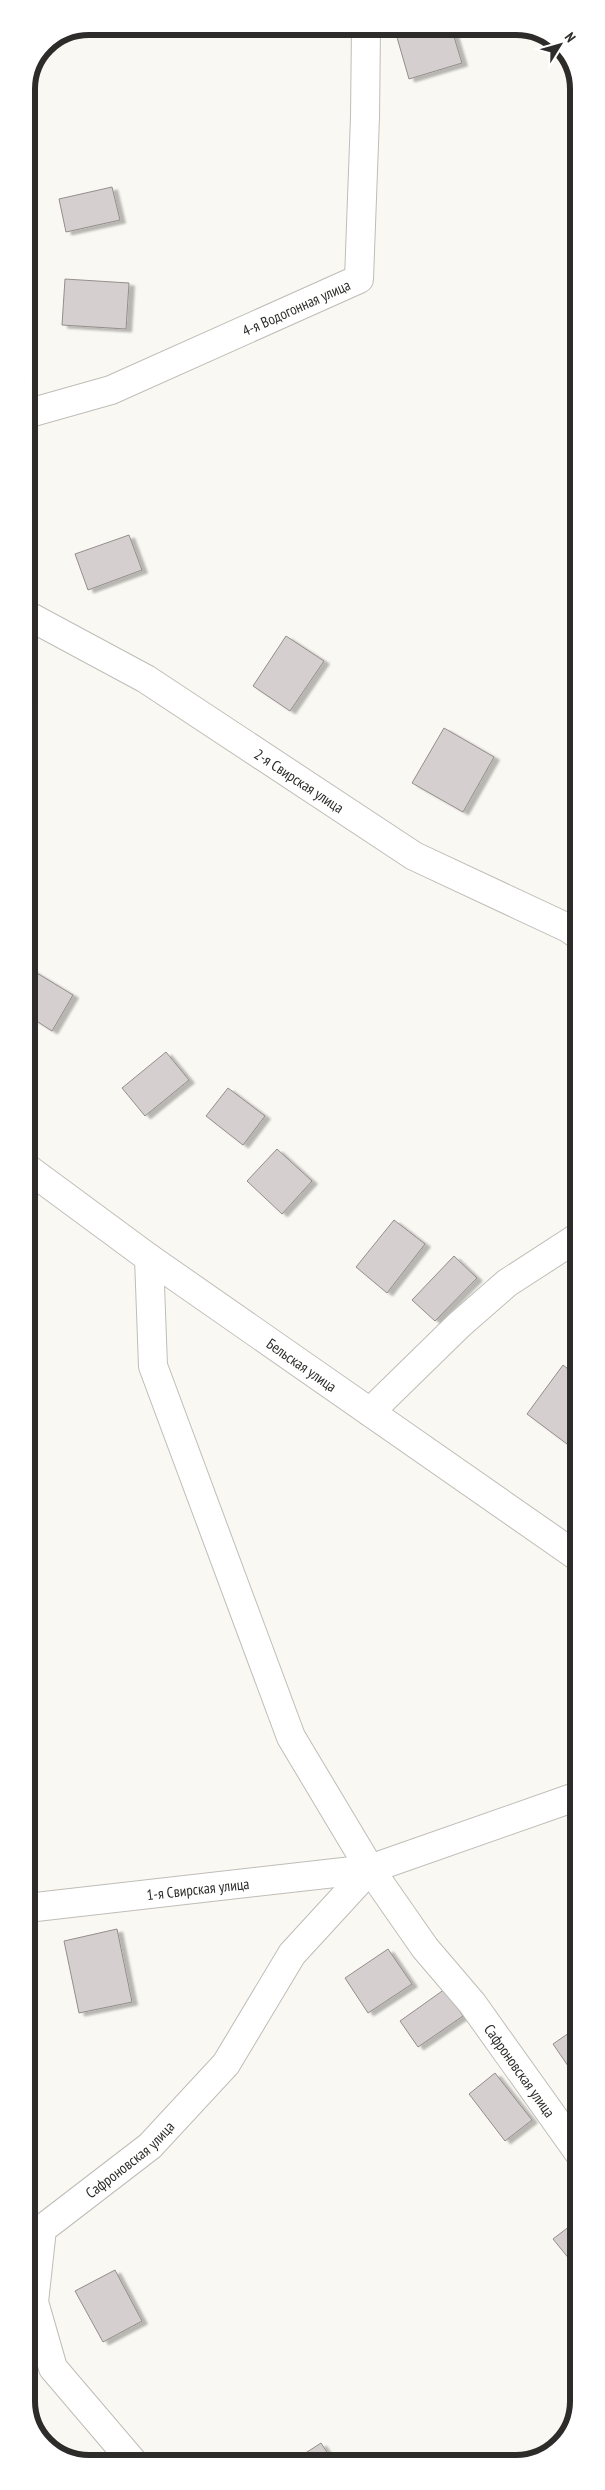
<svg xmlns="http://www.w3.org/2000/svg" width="605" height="2490" font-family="'PT Sans Narrow',sans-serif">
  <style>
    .building { fill: #d6cfcf; stroke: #938d8c; filter: url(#shadow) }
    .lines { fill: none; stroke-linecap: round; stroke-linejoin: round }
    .minor-casing { stroke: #bfbdb8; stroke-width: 30 }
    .minor { stroke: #fff; stroke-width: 28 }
    .labels { text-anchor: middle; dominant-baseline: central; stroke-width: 4; stroke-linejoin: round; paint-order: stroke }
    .street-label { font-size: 15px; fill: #2d2c2a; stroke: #fff }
    .rim { fill: none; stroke: #2d2c2a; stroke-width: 6 }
  </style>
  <defs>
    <filter id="shadow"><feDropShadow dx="5.5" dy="3" stdDeviation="1" flood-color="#0004"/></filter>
  </defs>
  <rect width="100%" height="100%" fill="#faf8f2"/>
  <!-- building -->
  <g class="building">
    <polygon points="394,27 451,27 462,63 409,79"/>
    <polygon points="112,187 120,220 66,232 59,199"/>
    <polygon points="65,279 129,283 126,329 62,325"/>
    <polygon points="129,535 142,570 88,590 75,554"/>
    <polygon points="286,636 324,661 290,711 253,686"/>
    <polygon points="444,728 494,757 463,812 412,783"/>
    <polygon points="27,967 73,995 52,1031 27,1015"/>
    <polygon points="166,1052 189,1080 145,1116 122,1088"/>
    <polygon points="228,1088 265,1116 243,1145 206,1116"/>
    <polygon points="277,1149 312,1181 282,1214 247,1181"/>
    <polygon points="394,1220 425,1244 387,1293 356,1267"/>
    <polygon points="454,1256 477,1278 435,1321 412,1300"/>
    <polygon points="563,1365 578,1377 578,1429 567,1444 527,1414"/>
    <polygon points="117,1929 132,2002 79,2013 64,1941"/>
    <polygon points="388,1949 412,1984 368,2013 345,1978"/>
    <polygon points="445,1989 463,2016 418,2047 400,2021"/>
    <polygon points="579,2026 579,2082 553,2044"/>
    <polygon points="495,2073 532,2120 505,2141 469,2094"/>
    <polygon points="579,2219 579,2271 553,2239"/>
    <polygon points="115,2270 142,2321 103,2342 75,2291"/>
    <polygon points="321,2443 334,2463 290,2463"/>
  </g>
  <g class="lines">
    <defs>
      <g id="minor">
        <path id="s1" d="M26 414 111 390 359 279 365 117 366 27"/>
        <path id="s2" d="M27 615 146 679 414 856 568 928 578 935"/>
        <path id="s3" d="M27 1168 149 1258 578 1557"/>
        <path id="s4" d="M149 1258 153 1366 291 1737 370 1869 425 1948 472 2003 579 2153"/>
        <polyline points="370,1412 459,1325 507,1283 578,1237"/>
        <path id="s5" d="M27 1908 370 1869"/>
        <path id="s6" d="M134 2463 53 2368 34 2302 42 2229 150 2146 226 2064 292 1954 370 1869 578 1796"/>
      </g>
    </defs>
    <!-- minor casing -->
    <use href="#minor" class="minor-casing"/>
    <!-- minor -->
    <use href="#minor" class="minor"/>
  </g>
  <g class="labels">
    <!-- street labels -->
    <g class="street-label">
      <text stroke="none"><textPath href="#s1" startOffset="291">4-я Водогонная улица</textPath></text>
      <text stroke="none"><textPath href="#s2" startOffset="319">2-я Свирская улица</textPath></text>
      <text stroke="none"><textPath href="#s3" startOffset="338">Бельская улица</textPath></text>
      <text stroke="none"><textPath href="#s5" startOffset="172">1-я Свирская улица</textPath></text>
      <text stroke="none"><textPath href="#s4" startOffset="909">Сафроновская улица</textPath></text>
      <text stroke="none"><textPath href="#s6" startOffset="379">Сафроновская улица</textPath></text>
    </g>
  </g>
  <!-- crop -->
  <path d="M0 0H605V2490H0ZM89 35H516A54 54 0 0 1 570 89V2401A54 54 0 0 1 516 2455H89A54 54 0 0 1 35 2401V89A54 54 0 0 1 89 35Z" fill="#fff" fill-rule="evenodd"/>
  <path class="rim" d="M89 35H516A54 54 0 0 1 570 89V2401A54 54 0 0 1 516 2455H89A54 54 0 0 1 35 2401V89A54 54 0 0 1 89 35Z"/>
  <!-- north arrow -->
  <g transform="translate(560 45) rotate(53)" stroke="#ffffff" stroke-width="4" paint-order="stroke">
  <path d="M0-4L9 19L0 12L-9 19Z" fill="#2d2c2a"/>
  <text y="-8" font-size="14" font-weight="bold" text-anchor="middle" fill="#2d2c2a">N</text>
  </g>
</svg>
